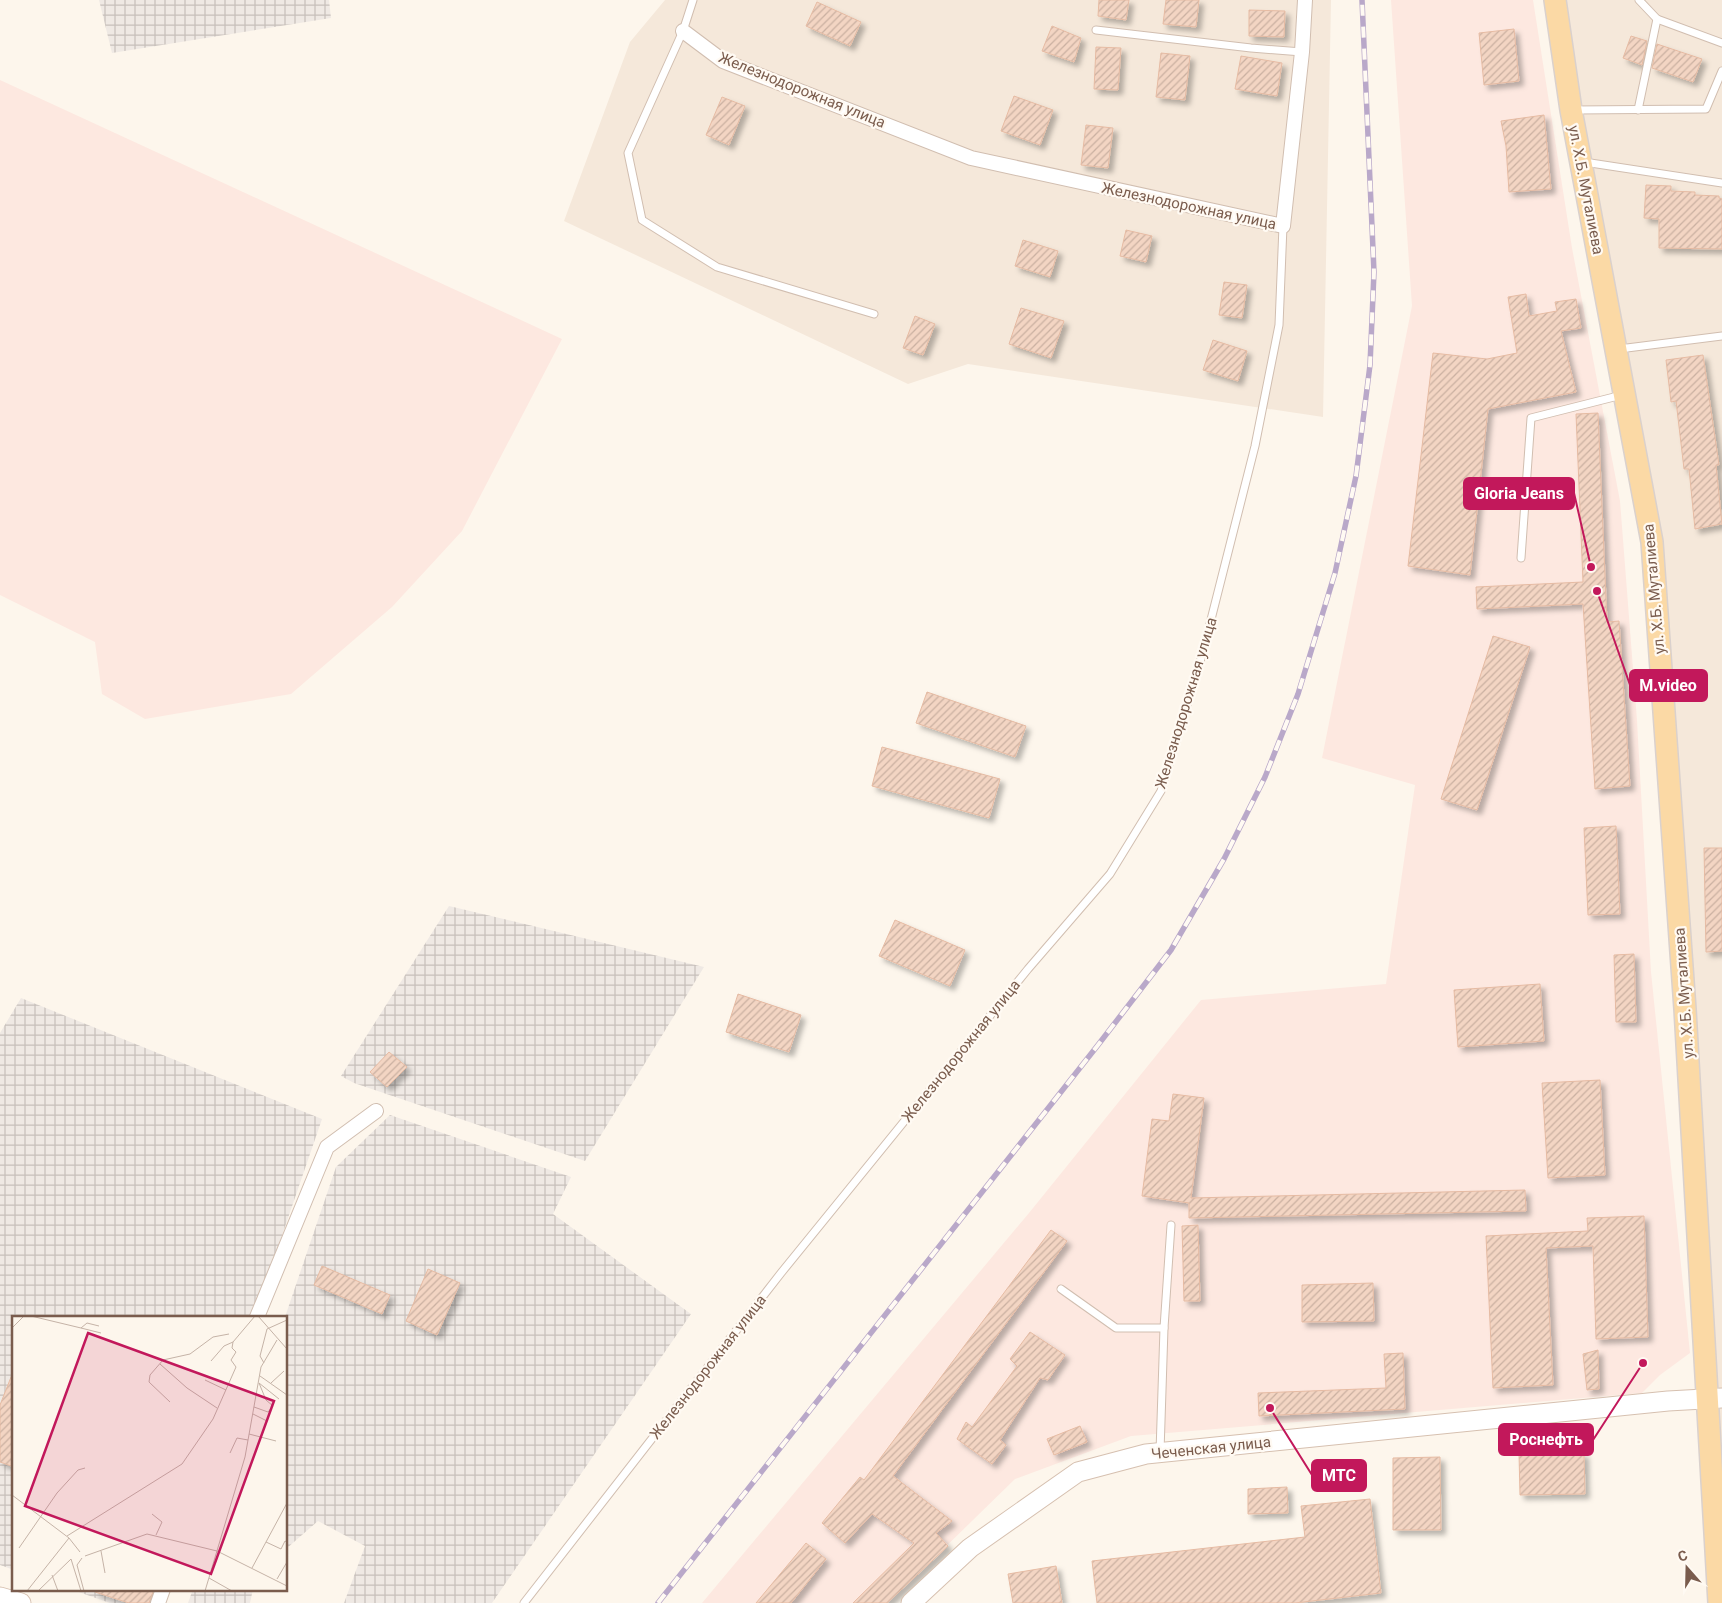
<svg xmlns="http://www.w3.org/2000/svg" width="1722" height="1603" font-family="Roboto,sans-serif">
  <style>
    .residential { fill: #f5e8da }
    .commercial { fill: #fde8e0 }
    .industrial { fill: url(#industrial-grid) }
    .building { fill: url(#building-hatch); stroke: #e6bba3; filter: url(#shadow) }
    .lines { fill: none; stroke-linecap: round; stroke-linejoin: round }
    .lane-casing { stroke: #d1beb0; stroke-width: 9 }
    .street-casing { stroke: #d1beb0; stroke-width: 16 }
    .secondary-casing { stroke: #d6c0b0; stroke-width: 21 }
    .primary-casing { stroke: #dad1cd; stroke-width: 24 }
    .lane { stroke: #fff; stroke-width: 7 }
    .street { stroke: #fff; stroke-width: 14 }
    .secondary { stroke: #fff; stroke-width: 19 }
    .primary { stroke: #fbd9a5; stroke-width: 21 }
    .rail-casing { stroke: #b9a8c9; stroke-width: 5.5 }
    .rail { stroke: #fffaf3; stroke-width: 4; stroke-dasharray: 11; stroke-linecap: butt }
    .labels { text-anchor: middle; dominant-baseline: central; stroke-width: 4.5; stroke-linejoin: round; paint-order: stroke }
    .street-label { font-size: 15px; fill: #7a5c4d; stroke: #fffaf3 }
    .inset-road { fill: none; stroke: #c5b3a7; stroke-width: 1 }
    .view { fill: #c2185b; fill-opacity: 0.15; stroke: #c2185b; stroke-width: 2.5 }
    .inset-edge { fill: none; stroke: #7a5c4d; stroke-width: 2.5 }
    .leader { fill: none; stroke: #c2185b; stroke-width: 2 }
    .callout-dot { fill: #c2185b; stroke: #fffaf3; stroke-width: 2 }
    .callout { fill: #c2185b; stroke: #c2185b; stroke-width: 2 }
    .callout-label { font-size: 16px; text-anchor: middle; font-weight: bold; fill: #fff }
  </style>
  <defs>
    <pattern id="industrial-grid" width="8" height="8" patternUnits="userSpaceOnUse" patternTransform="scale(1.25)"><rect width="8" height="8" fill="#efe9e4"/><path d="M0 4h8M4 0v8" fill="none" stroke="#c7c0bb"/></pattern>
    <pattern id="building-hatch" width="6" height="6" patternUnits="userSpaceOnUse" patternTransform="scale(1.25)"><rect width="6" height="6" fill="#f3d5c3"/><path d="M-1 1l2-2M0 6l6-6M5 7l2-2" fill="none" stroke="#cab0a1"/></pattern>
    <filter id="shadow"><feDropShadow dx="4.5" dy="4.5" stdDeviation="2.5" flood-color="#0004"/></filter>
  </defs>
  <rect width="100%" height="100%" fill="#fdf6ec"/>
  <!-- residential -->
  <g class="residential">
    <polygon points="665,0 1331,0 1323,417 968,364 908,384 564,221 630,42"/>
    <polygon points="1555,0 1722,0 1722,1603 1652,542"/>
  </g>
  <!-- commercial -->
  <g class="commercial">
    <polygon points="1391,0 1533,0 1572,248 1620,501 1637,720 1651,972 1690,1353 1660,1375 1642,1393 1131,1436 1015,1479 888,1603 702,1603 1029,1213 1201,1000 1386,984 1415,785 1322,758 1412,306"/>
    <polygon points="0,80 562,339 462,531 392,607 291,694 145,719 102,694 95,642 0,595"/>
  </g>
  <!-- industrial -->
  <g class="industrial">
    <polygon points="99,0 329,0 331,18 112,53"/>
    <polygon points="449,906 704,967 585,1161 354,1083 341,1076"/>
    <polygon points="21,998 322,1119 254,1317 14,1317 14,1570 0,1565 0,1033"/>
    <polygon points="390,1115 571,1177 553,1214 691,1314 492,1603 344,1603 365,1546 318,1521 286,1549 285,1317 336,1167"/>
    <polygon points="70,1589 160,1589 155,1603 110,1603"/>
    <polygon points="193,1589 253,1589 250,1603 188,1603"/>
  </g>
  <!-- building -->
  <g class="building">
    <polygon points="1099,0 1129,0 1126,20 1098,16"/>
    <polygon points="1166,0 1199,0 1196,27 1163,24"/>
    <polygon points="817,2 861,22 850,46 806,26"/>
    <polygon points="1249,10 1285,11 1284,37 1249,36"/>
    <polygon points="1052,26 1081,38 1074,62 1042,51"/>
    <polygon points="1514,29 1519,81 1484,85 1479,33"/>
    <polygon points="1631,36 1647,41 1642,65 1623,58"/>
    <polygon points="1657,44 1702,59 1693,82 1652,68"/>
    <polygon points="1096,47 1121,48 1118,90 1094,89"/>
    <polygon points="1161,53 1190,56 1185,100 1156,97"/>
    <polygon points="1241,56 1282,63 1277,96 1235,89"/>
    <polygon points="1014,96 1053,110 1040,145 1001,131"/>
    <polygon points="722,97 745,106 729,145 706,135"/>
    <polygon points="1544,115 1551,189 1509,192 1506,146 1501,121"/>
    <polygon points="1086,125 1113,128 1108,168 1081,165"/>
    <polygon points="1646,185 1671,186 1671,191 1695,192 1695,195 1719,196 1719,198 1722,199 1722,249 1659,248 1659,219 1644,218"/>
    <polygon points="1126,230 1152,236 1146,262 1120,256"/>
    <polygon points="1023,240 1058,251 1050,277 1015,266"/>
    <polygon points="1224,282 1247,285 1242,318 1219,315"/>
    <polygon points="1526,294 1529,316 1557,311 1555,302 1576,299 1581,328 1561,331 1576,392 1488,409 1470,575 1408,566 1433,353 1487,359 1517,353 1508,297"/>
    <polygon points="1021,308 1064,321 1051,358 1009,344"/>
    <polygon points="915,316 935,324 923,355 903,348"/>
    <polygon points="1213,340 1247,351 1238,381 1203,370"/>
    <polygon points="1703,355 1719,465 1716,465 1722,524 1695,529 1689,469 1684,469 1676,401 1671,402 1666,360"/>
    <polygon points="1598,413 1607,622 1619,621 1630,786 1595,789 1583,604 1477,609 1476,587 1583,582 1576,414"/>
    <polygon points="1493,636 1530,647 1477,810 1441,799"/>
    <polygon points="927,692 1026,726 1015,757 916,723"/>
    <polygon points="882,747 1000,779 989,818 872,786"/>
    <polygon points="1616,826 1620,914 1588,915 1584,828"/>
    <polygon points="1704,848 1722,848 1722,951 1706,952"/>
    <polygon points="895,920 965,950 950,986 879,956"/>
    <polygon points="1634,954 1636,1022 1616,1022 1614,955"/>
    <polygon points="1540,984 1544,1041 1458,1047 1454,990"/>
    <polygon points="738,994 801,1015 789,1052 726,1032"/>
    <polygon points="389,1052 407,1067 387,1087 370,1072"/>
    <polygon points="1600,1080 1605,1175 1548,1178 1542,1083"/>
    <polygon points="1173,1094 1204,1098 1191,1198 1525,1190 1526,1211 1189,1218 1189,1203 1142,1196 1152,1119 1169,1121"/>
    <polygon points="1644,1216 1648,1337 1596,1339 1593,1246 1546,1248 1553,1385 1493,1388 1486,1236 1588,1231 1587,1218"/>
    <polygon points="1198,1225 1200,1301 1184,1301 1182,1226"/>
    <polygon points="1051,1230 1067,1241 893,1476 952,1521 936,1533 948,1546 887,1603 853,1603 914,1543 872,1514 845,1543 822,1523 860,1477 864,1480"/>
    <polygon points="322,1266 390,1295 382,1314 314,1285"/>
    <polygon points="428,1269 460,1283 437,1335 406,1321"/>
    <polygon points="1373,1283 1374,1321 1302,1322 1302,1285"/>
    <polygon points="1030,1332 1065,1355 1048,1380 1040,1378 1000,1440 1006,1445 992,1464 957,1439 966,1422 972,1427 1017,1366 1010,1359"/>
    <polygon points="1598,1350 1599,1389 1587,1390 1583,1354"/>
    <polygon points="1403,1353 1405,1409 1259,1416 1258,1393 1386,1388 1384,1354"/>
    <polygon points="13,1372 14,1372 14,1467 0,1462 0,1405"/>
    <polygon points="1080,1426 1087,1442 1054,1455 1047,1439"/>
    <polygon points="1584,1453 1585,1494 1520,1495 1519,1454"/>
    <polygon points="1440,1457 1441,1530 1393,1530 1393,1458"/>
    <polygon points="1287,1487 1288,1513 1248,1514 1248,1489"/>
    <polygon points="1370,1499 1381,1593 1295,1603 1097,1603 1092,1561 1305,1537 1301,1506"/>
    <polygon points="806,1543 826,1559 791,1603 756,1603"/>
    <polygon points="1056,1566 1062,1603 1013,1603 1008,1574"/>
    <polygon points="95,1589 154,1589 149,1603 129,1603 95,1592"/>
  </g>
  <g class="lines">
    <defs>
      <g id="lane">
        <polyline points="693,0 683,31 628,153 642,220 717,267 874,314"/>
        <polyline points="1639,0 1657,19 1722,43"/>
        <polyline points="1096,30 1251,48 1302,52"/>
        <polyline points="1574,110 1706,109 1722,71"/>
        <polyline points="1638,110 1657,19"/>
        <polyline points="1584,162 1722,183"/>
        <polyline points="1619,349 1722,336"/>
        <polyline points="1521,558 1531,418 1622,395"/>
        <polyline points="1061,1289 1116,1328 1164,1328 1160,1452"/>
        <polyline points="1164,1328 1171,1225"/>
        <polyline points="524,1603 781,1273 1028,969 1110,874 1161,791 1202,655 1255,446 1279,325 1283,226"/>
      </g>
      <g id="street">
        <polyline points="683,31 723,61 971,158 1283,226 1302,52 1305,0"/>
        <polyline points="257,1317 327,1147 376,1111"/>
        <polyline points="158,1603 163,1589"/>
      </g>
      <g id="secondary">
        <polyline points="0,1597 21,1603"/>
        <polyline points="911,1603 970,1548 1078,1472 1146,1454 1668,1401 1722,1398"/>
      </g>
      <polyline id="primary" points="1555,0 1571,110 1652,542 1685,1009 1719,1603"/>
    </defs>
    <!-- lane casing -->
    <use href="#lane" class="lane-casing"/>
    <!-- street casing -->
    <use href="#street" class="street-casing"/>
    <!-- secondary casing -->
    <use href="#secondary" class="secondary-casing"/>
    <!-- primary casing -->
    <use href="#primary" class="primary-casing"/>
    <!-- lane -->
    <use href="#lane" class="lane"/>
    <!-- street -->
    <use href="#street" class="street"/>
    <!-- secondary -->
    <use href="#secondary" class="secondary"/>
    <!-- primary -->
    <use href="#primary" class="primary"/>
    <defs>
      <polyline id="rail" points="658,1603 1098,1045 1171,950 1224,859 1265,777 1298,694 1335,573 1356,476 1370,365 1374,272 1362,0"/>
    </defs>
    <!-- rail casing -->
    <use href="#rail" class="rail-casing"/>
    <!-- rail -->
    <use href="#rail" class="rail"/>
  </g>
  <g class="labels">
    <!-- street labels -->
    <g class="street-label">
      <text transform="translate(802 90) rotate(22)">Железнодорожная улица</text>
      <text transform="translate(1586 190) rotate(79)">ул. Х.Б. Муталиева</text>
      <text transform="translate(1189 206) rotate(12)">Железнодорожная улица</text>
      <text transform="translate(1654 589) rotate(-95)">ул. Х.Б. Муталиева</text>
      <text transform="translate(1186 703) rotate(-73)">Железнодорожная улица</text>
      <text transform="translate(1684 993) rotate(-94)">ул. Х.Б. Муталиева</text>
      <text transform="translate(961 1051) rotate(-51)">Железнодорожная улица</text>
      <text transform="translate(708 1367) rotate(-52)">Железнодорожная улица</text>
      <text transform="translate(1211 1448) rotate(-6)">Чеченская улица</text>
    </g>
  </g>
  <!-- overview -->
  <g transform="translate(12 1316)">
    <rect width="275" height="275" fill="#fdf6ec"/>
    <path class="inset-road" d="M19 0 69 12 75 7 87 10M246 0 275 33M0 12 12 0M69 12 89 17M199 45 212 30 221 26 243 0M252 47 248 40 255 13 275 4M148 48 175 72 205 92M248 60 275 79M193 64 214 74M247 67 267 83M259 67 272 55M158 86 137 66 138 59 151 44 178 38 201 21 217 18M242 91 256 96 261 90 254 84 247 67M241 98 255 105M237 118 264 125M218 137 225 122 236 124M0 179 57 222 68 236M140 198 150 206 144 219M55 220 170 148 201 103 224 51 219 44 224 36 220 32 221 26M254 226 269 233 273 225 275 226M7 232 45 177 66 154 73 152M89 235 93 257M205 235 275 270M73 240 135 218 205 235M70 242 65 249 72 275M59 243 69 275M240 252 275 187M40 259 46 275M197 262 220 275M265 263 275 246M15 275 57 222M26 275 59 243M193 275 233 141 249 51 265 24"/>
    <path class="view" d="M76 17 262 85 199 258 13 190Z"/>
    <rect width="275" height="275" class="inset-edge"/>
  </g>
  <!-- callouts -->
  <path class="leader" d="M1591 567L1574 493M1597 591L1630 685M1643 1363L1593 1440M1270 1408L1312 1475"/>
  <g class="callout-dot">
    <circle cx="1591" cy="567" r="5"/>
    <circle cx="1597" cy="591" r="5"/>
    <circle cx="1643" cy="1363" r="5"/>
    <circle cx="1270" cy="1408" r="5"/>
  </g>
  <g class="callout">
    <rect x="1464" y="478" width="110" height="31" rx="5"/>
    <rect x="1630" y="670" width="77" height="31" rx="5"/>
    <rect x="1499" y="1424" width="94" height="31" rx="5"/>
    <rect x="1312" y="1460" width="54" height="31" rx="5"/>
  </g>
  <g class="callout-label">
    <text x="1519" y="499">Gloria Jeans</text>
    <text x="1668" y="691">M.video</text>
    <text x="1546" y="1445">Роснефть</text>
    <text x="1339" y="1481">МТС</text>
  </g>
  <!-- north arrow -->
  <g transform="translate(1687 1568) rotate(340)" stroke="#fffaf3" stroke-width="4" paint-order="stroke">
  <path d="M0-4L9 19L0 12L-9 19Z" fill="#7a5c4d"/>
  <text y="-8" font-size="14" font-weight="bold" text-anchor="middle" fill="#7a5c4d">С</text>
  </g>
</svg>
